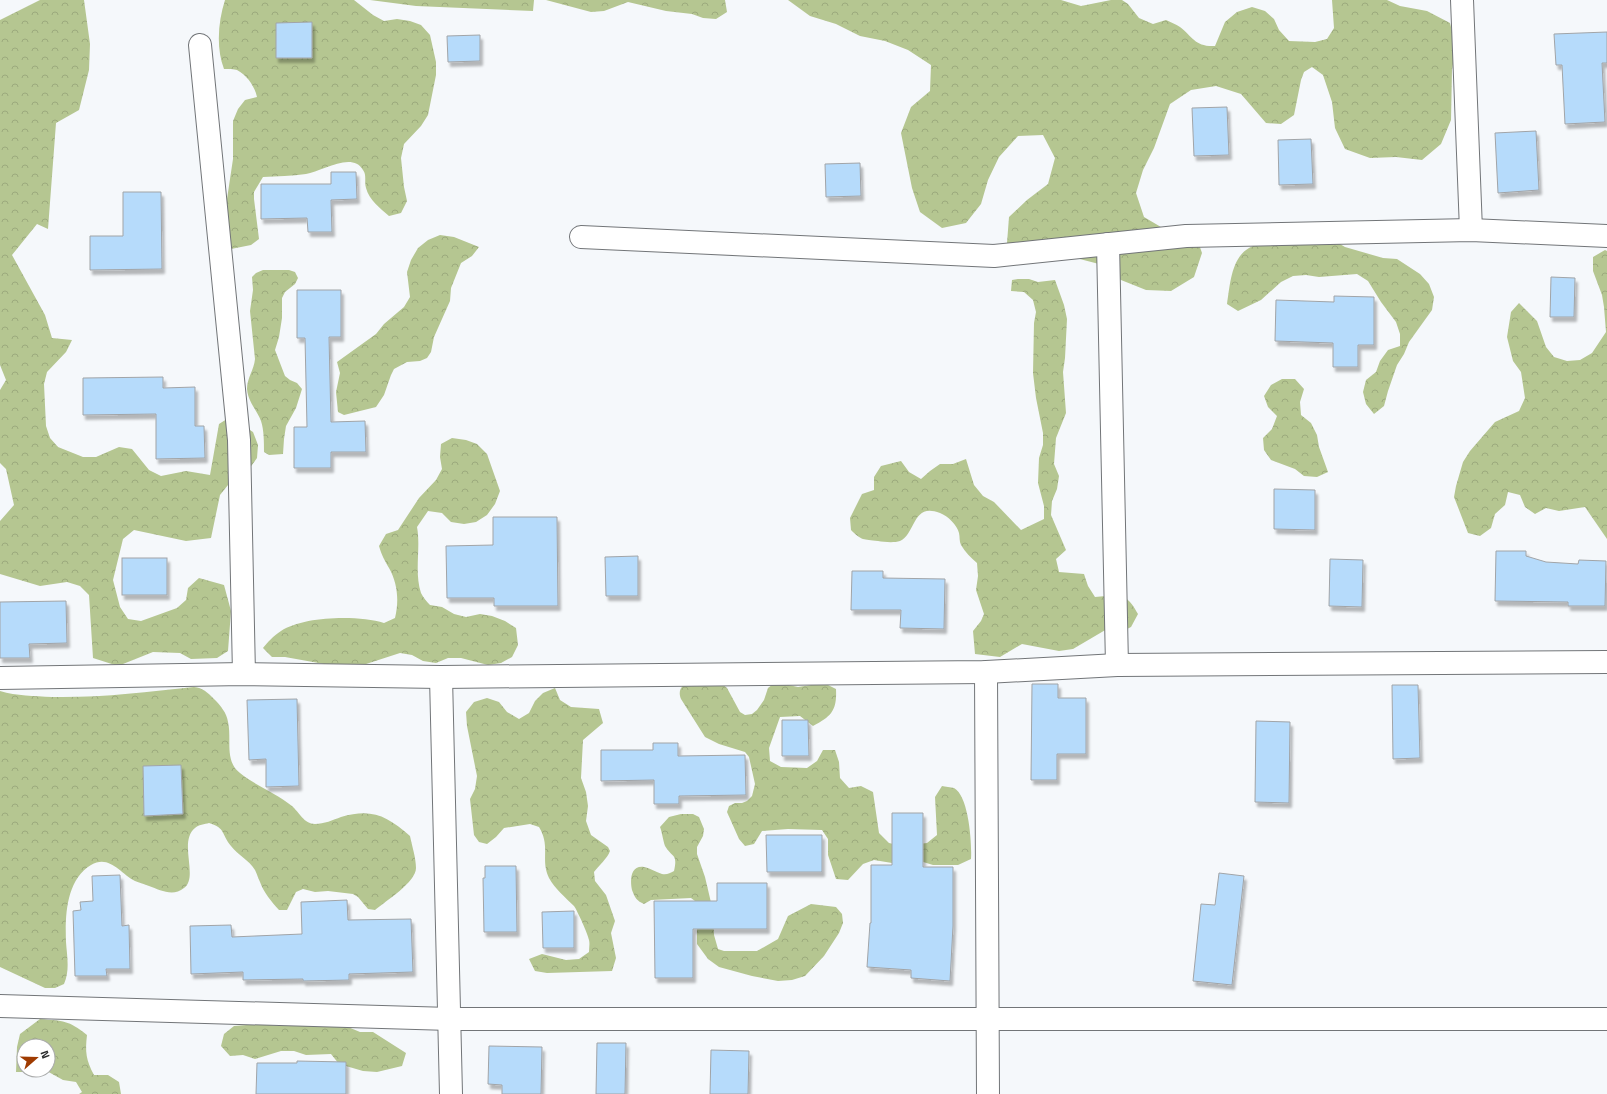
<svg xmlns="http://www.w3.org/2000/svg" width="1607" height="1094" font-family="'Titillium Web',sans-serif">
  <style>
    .forest { fill: url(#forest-crowns) }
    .building { fill: #b6dbfb; stroke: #a1a4a7; filter: url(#shadow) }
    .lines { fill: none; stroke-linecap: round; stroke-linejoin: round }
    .minor-casing { stroke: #727578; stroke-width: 24 }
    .minor { stroke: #fff; stroke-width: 22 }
  </style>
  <defs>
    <pattern id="forest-crowns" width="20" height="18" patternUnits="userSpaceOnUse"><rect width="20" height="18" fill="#b5c691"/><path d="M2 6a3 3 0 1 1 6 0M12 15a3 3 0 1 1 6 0" fill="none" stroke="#9caa7d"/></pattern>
    <filter id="shadow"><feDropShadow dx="2.5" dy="4.5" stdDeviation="1" flood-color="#0004"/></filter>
  </defs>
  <rect width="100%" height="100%" fill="#f5f8fb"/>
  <!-- forest -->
  <g class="forest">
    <polygon points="40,0 84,0 90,44 89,70 79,110 56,123 48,229 37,224 12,255 45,315 52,338 72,340 66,352 47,372 44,384 46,426 50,438 58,447 83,457 96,457 119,447 132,449 149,470 161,476 186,471 210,475 219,424 230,417 253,432 258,445 257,458 249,469 228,485 220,495 211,538 186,541 134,530 123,539 113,580 120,607 128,619 141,621 177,608 186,600 188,588 199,578 224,585 231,611 228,651 217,658 191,659 180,653 153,652 118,666 93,658 89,595 80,586 67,582 40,586 0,574 0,521 14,505 6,469 0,463 0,390 6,380 0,365 0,20"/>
    <path d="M225 0H354L373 15 384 21 397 19 410 21 421 25 430 35 436 62V75L428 115 421 126 404 144 401 158 404 187 407 201 401 213 389 216C380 208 369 200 366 188 364 182 367 175 363 170 352 151 321 172 306 174 292 176 277 176 263 177L254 192V199L259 239 251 245 231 249 227 225V199L233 159V121L238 109 245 100 257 97C255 87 247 75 237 70 234 69 228 69 224 69 216 48 218 22 225 0Z"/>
    <polygon points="370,0 534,0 533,11 416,6"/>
    <polygon points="546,0 725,0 727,12 716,19 703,18 692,14 666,11 628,2 604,11 591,12"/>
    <path d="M788 0H1061L1081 6 1111 0H1122L1128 4 1139 18 1153 24 1166 20C1170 22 1176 24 1180 27 1193 37 1195 47 1215 46L1225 22 1237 12 1252 7 1265 11 1274 19 1279 30 1289 41 1315 42 1327 39 1334 28 1332 0H1387L1400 6 1427 11 1450 23 1456 47 1452 70 1451 120 1441 144 1422 160 1396 157 1370 158 1345 149 1335 128 1332 102 1323 75 1312 67 1304 72 1301 80 1294 115 1281 124 1266 123 1241 94 1216 86 1191 90 1170 104 1154 148 1143 170 1136 193 1144 217 1166 230H1194L1202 253 1194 277 1171 291 1146 290 1121 280 1099 264 1072 257 1022 259 1007 243 1009 217 1027 200 1048 184 1055 158 1043 135 1018 136 999 157 988 180 981 204 966 223 942 228 920 212 912 188 901 133 911 107 930 91 931 65 908 50 885 41 860 36 836 24 810 16Z"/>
    <polygon points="440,235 454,237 479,247 472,256 461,263 451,288 450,301 434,337 431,352 427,358 420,361 407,362 394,369 391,375 384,395 376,407 344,415 338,412 336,392 340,373 337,362 376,334 384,324 404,307 410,297 407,272 411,260 418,248 428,240"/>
    <path d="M1284 235 1333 240 1345 247 1383 258 1397 259 1420 274 1429 284 1434 297 1432 310 1409 342 1404 354 1397 365 1388 391 1384 406 1374 414 1366 404 1363 392 1366 380 1376 372 1380 361 1388 350 1400 346V334L1396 322 1381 302 1368 281 1357 274 1319 277 1306 275 1293 276 1281 282 1261 300 1238 311 1227 304C1230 286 1231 258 1249 248 1259 242 1273 239 1284 235Z"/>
    <polygon points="1605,250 1607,251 1607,539 1585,507 1559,511 1546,508 1535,514 1525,507 1520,495 1508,492 1505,505 1495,514 1491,528 1480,536 1468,533 1454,497 1456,486 1463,462 1470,451 1495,422 1519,411 1525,398 1521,372 1513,361 1507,337 1511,312 1519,303 1537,321 1546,347 1554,357 1567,361 1580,360 1592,353 1606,332 1604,307 1602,295 1593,271 1593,257"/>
    <path d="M263 270H289L295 272 298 278 295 284 285 292 282 298V318L279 337 275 350 285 376 290 380 297 383 302 389 296 408 286 426 284 439 283 454 269 455 264 452C264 442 264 430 261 421 257 410 248 402 247 389 247 378 254 370 255 359L250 311 253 290 252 277 256 273Z"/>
    <path d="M1018 279H1029L1038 282 1055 280 1064 305 1067 319 1065 358 1063 372 1066 413 1056 438 1054 464 1059 476 1057 489 1052 501 1051 515 1066 550 1056 559 1059 572 1084 574 1088 586 1095 597C1118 595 1126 591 1138 614L1131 627 1119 633 1107 629 1073 649 1059 651 1022 644 1000 657 975 654 973 631 981 621 984 614 976 590 978 576 977 563C971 558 965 552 961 545 959 541 960 537 959 533 957 525 948 516 940 513 912 502 916 534 900 541 894 543 884 542 878 541 863 539 862 541 851 530L850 518 862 494 874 490V477L881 466 901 461 909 472 921 479 930 471 940 464H953L966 459 974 485 983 496 994 502 1021 530 1044 519V506L1038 483 1039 458 1043 445V433L1036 398 1033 373 1034 323 1036 312 1033 300 1024 292 1011 291 1012 280Z"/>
    <polygon points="1282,379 1295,379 1304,389 1300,402 1301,415 1311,423 1317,435 1319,447 1328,472 1317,477 1304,476 1295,469 1271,460 1264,450 1263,438 1272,429 1277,416 1268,407 1264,396 1271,385"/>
    <path d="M452 438 466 440 477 444 487 454 500 491 495 504 487 515 476 522 464 524 451 522 442 513 428 511 417 527C421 548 414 572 421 593 423 597 427 602 430 605L442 607 454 614 466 617 480 614 492 616 505 621 516 628 518 645 512 657 501 663 488 665 461 658H448L436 663 423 661 412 655 400 653 363 665 324 664 285 657H272L263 648C268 642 273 636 281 631 304 616 358 615 384 623L395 618C399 602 398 584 389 568 384 559 382 556 379 546L386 534 398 530 419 498 436 480 442 469 440 457 441 444Z"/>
    <path d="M691 679 717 680 727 688 740 712 745 715 752 714 757 710 764 700 768 688 773 684 779 683 798 687 824 683 836 689C837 710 832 716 813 726L800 716 780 717 769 748 770 761 781 767 807 768 817 761 823 750H835L839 762 840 778 849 788 861 786 873 792 879 833 889 843 902 846 927 843 937 835 935 797 942 786C945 787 951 787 954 788 969 796 972 844 971 859L958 865H933L920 861 892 863 874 860 863 864 848 880 836 879 828 855V839L822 830 788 829 762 831 754 844 745 846 739 839 727 812 729 806 735 803H742L747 801 752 796 755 784 749 757 745 752 719 744 705 737 681 699C677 689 683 685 691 679Z"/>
    <path d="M194 687C203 688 207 692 214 699 220 705 227 713 228 722 232 739 224 761 240 773 256 786 276 793 292 806 299 812 304 824 315 824 324 824 333 820 341 817 372 808 387 816 410 836 412 846 416 858 416 868 416 882 386 901 375 910L368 909 358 897 353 894 328 891 315 892 303 889 296 892 287 910H279C271 901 264 893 260 882 258 878 257 874 255 870 249 860 238 855 231 846 221 834 226 828 209 823 205 824 198 825 195 828 178 842 199 877 184 888 173 897 160 890 149 886 145 884 139 883 135 881 120 873 109 854 91 865 66 880 65 916 66 942 67 956 70 971 64 984L55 988H45L0 967V691C17 696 34 696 52 697 99 698 146 692 194 687Z"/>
    <path d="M555 688 560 700 571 707 599 709 603 723 583 740 581 778 586 792 588 806 586 821 591 835 608 847 610 851C607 859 599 865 594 872L595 881 606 895 615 921 611 933 616 958 612 971 547 973 535 971 529 959 542 954 566 960 579 959 589 952C589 948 590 944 589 940 588 934 577 910 574 906 565 897 555 889 549 878 540 859 551 847 539 827L530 824 504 828 496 837 487 844 479 842 474 835 470 799 475 789 477 776 467 726 466 712 474 702 487 698 499 702 507 712 519 719 529 713 535 701 543 693Z"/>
    <path d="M681 814H693L699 817 704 829 703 836 697 847V854L705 877 713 911 714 935 718 949 724 951H757L778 939 788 916 811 904 836 907 842 914 843 923 839 933 824 956 805 976 792 980 778 981 752 976 719 967 708 959 697 944V908L695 901 691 898 651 900 644 904C637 901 635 898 632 890 630 881 630 865 644 867 650 868 656 872 662 874 667 875 670 873 674 871 678 853 672 858 665 846 663 840 662 832 660 827L669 817Z"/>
    <path d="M40 1019C64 1021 68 1020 87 1035 85 1052 86 1060 94 1075H108L119 1082 121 1094H79L82 1092 76 1082 63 1080 45 1070H48V1046H24V1070H34L29 1072H16L17 1047 20 1034Z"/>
    <polygon points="308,1023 348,1027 360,1032 373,1032 406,1053 402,1066 377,1072 363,1071 339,1064 331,1054 306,1055 294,1051 281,1051 255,1059 243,1055 230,1056 221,1046 224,1034 234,1026 258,1024 282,1026"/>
  </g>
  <!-- building -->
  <g class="building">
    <polygon points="312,22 312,58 276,58 276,23"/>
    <polygon points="1607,32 1607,63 1602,63 1605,122 1565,124 1562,65 1556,65 1554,34"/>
    <polygon points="480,35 480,61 448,62 447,36"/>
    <polygon points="1227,107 1229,155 1194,156 1192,108"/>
    <polygon points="1536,131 1539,190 1498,193 1495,133"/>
    <polygon points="1311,139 1313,184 1279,185 1278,140"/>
    <polygon points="860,163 861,196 826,197 825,164"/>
    <polygon points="331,172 356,172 357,199 331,200 332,232 308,232 307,218 261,219 261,184 331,184"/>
    <polygon points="123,192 161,192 162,269 90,270 90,236 123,236"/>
    <polygon points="1551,277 1575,278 1574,317 1550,317"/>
    <polygon points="297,290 341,290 341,337 329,337 331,422 365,421 366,452 331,452 331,468 294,468 294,427 307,427 305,338 297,338"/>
    <polygon points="1334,296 1374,297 1374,345 1358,345 1358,367 1333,367 1333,343 1275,341 1276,300 1334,302"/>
    <polygon points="163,377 163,388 195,387 195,426 204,426 205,458 156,459 156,414 83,415 83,378"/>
    <polygon points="1274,489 1315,490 1315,530 1274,529"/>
    <polygon points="493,517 557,517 558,606 494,606 494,598 447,598 446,546 493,545"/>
    <polygon points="1496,551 1526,551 1526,556 1546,562 1578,564 1579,560 1606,561 1605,606 1568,606 1568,602 1495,601"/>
    <polygon points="638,556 638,596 606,596 605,557"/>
    <rect x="122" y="558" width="45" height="37"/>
    <polygon points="1330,559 1363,560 1362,607 1329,606"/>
    <polygon points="852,571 883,571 883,578 945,579 944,629 900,628 901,610 851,610"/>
    <polygon points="66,601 67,643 29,644 30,658 0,658 0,602"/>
    <polygon points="1032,684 1058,684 1058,698 1086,698 1086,754 1057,754 1057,780 1031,780"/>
    <polygon points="1392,685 1418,685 1420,758 1393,759"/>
    <polygon points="297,699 299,786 266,787 266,759 249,760 247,700"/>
    <polygon points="782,720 808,720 809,756 782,756"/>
    <polygon points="1256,721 1290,722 1289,803 1255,802"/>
    <polygon points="653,743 678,743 678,756 745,755 746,795 679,796 679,804 654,804 654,780 601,781 601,750 653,750"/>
    <polygon points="181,765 183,814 144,816 143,766"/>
    <polygon points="892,813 923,813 923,867 953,867 953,926 950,981 911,978 911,970 867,967 870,923 871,923 871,865 892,865"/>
    <polygon points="766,835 822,835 822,872 767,872"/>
    <polygon points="485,866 516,866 517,932 484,932 483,878 485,878"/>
    <polygon points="1219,873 1244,876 1232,985 1193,981 1201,904 1215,905"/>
    <polygon points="120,875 122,926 129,925 130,969 106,969 107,976 75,976 73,911 81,910 80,902 93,901 92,876"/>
    <polygon points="717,883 767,883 767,929 693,929 693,978 655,978 654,901 717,901"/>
    <polygon points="347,900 348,920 411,919 413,972 349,974 349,980 303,981 303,979 243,980 243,972 191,974 190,926 231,925 232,937 302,934 301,902"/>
    <polygon points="574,911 574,948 543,948 542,912"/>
    <polygon points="597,1043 626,1043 625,1094 596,1094"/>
    <polygon points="489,1046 542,1047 541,1094 502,1094 502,1085 488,1084"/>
    <polygon points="711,1050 749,1051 748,1094 710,1094"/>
    <polygon points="297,1061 346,1062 346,1094 256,1094 257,1063 297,1063"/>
  </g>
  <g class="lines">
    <defs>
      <g id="minor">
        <polyline points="1462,0 1471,230"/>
        <polyline points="200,45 239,440 244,674"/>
        <polyline points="581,237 994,256 1186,236 1471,230 1607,236"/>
        <polyline points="1108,244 1117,665"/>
        <polyline points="986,672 988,1094"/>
        <polyline points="441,677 451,1094"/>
        <polyline points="0,678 244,674 441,677 986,672 1117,665 1607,662"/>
        <polyline points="0,1006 450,1019 1607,1019"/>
      </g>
    </defs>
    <!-- minor casing -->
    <use href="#minor" class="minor-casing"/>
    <!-- minor -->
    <use href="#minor" class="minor"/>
  </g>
  <!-- north arrow -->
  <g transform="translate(36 1058) rotate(70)"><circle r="19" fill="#ffffff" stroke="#aaabab"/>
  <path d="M0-3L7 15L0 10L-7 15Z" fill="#9f3b01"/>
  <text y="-6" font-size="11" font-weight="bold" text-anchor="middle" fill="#2b2c2d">N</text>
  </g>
</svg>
